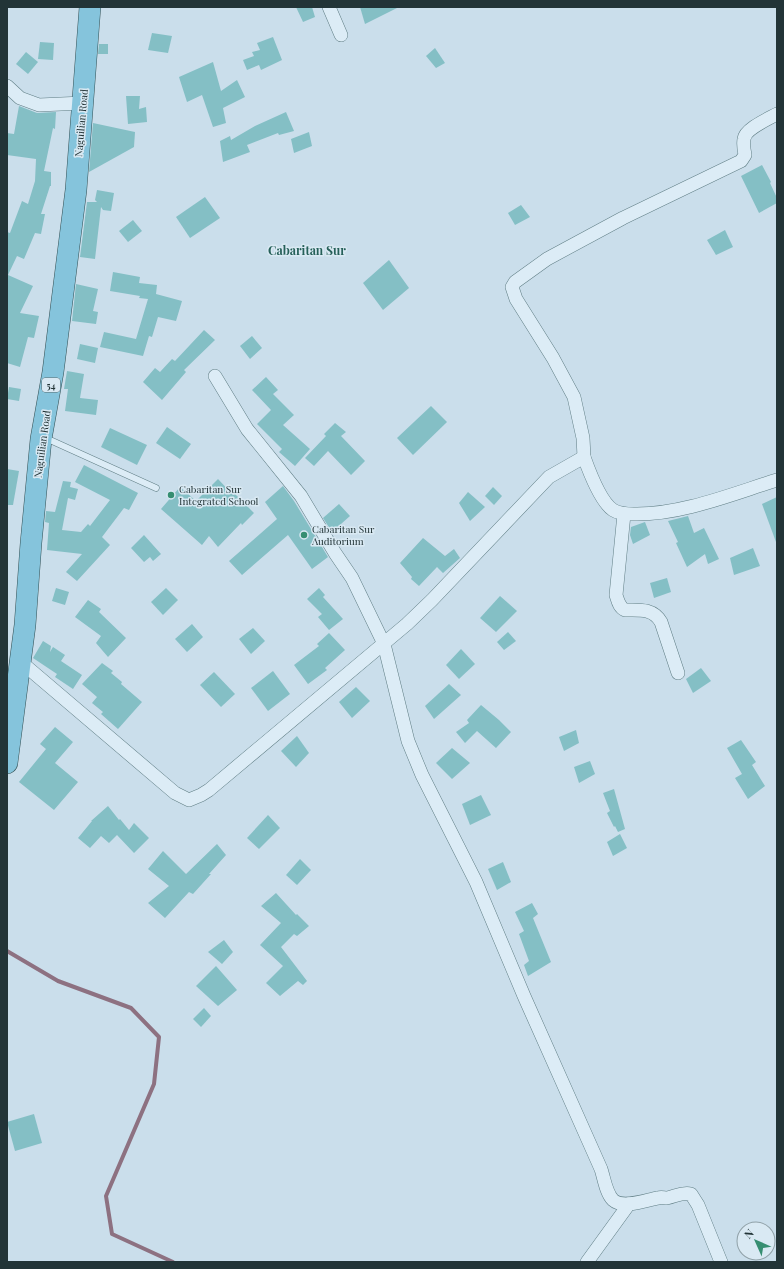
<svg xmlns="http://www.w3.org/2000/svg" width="784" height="1269" font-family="'Playfair Display',serif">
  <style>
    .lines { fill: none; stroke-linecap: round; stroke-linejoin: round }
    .stream { stroke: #8d7181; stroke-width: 4 }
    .building { fill: #84bfc5 }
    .service-casing { stroke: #607e85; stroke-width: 7 }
    .minor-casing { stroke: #607e85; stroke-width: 14 }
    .trunk-casing { stroke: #335054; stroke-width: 22 }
    .service { stroke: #dcecf6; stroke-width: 6 }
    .minor { stroke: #dcecf6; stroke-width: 13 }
    .trunk { stroke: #85c4dc; stroke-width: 21 }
    .poi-dot { fill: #368e71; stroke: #d9e9f3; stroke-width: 1.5 }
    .labels { text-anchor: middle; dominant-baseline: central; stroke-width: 3; stroke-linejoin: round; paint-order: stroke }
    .shield { fill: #d9e9f3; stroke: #596a6f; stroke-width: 1 }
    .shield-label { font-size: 9px; font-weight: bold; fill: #223437 }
    .street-label { font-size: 10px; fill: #223437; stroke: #d9e9f3 }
    .poi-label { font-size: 10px; fill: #223437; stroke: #d9e9f3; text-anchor: start }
    .quarter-label { font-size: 12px; font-weight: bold; fill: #266059; stroke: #d9e9f3 }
  </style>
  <rect width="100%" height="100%" fill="#cadeeb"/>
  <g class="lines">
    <!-- stream -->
    <polyline class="stream" points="7,951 58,981 131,1008 159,1037 154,1084 106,1196 112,1234 173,1262"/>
  </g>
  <!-- building -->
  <g class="building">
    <polygon points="296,7 312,7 315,17 303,22"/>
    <polygon points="360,7 399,7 365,24"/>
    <polygon points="152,33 172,36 168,53 148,50"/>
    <polygon points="273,37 282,60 261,70 259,65 247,70 243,60 254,56 252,52 260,50 257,43"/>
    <polygon points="40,42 54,43 53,60 38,59"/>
    <polygon points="99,44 108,44 108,54 98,54"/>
    <polygon points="435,48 445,63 436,68 426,56"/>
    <polygon points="26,52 38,62 28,74 16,64"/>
    <polygon points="213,62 221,91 237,80 245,97 223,108 226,123 213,127 202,95 187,102 179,77"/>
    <polygon points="126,96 140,96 139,109 146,107 147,122 128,124"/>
    <polygon points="19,106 37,113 56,112 55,129 53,128 44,171 51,172 51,186 50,186 41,214 45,214 41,234 35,233 24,259 17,256 8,275 33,286 20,313 39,316 34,338 28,337 20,367 7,363 7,232 10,233 22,201 28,204 35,181 36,159 7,155 7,133 14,134"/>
    <polygon points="286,112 294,131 279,135 278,133 247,145 250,152 223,162 220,141 230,136 231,140 255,126"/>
    <polygon points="93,123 135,132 134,147 89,172"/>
    <polygon points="309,132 312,146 294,153 291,139"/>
    <polygon points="762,165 771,182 770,183 777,198 777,203 759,213 741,176"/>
    <polygon points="97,190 114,193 111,211 103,210 101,207 95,259 80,257 87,202 97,202 95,200"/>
    <polygon points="205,197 220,218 190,238 176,217"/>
    <polygon points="521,205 530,217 515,225 508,213"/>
    <polygon points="133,220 142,231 128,242 119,231"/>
    <polygon points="725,230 733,247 716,255 707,240"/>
    <polygon points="389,260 409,288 383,310 363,283"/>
    <polygon points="113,272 140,277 139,283 157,285 156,294 182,301 176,321 158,317 152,337 149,336 143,356 100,347 104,332 136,339 148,299 139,298 140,296 110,291"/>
    <polygon points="76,284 98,289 93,311 98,312 96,324 72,321"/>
    <polygon points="204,330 215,340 184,370 186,372 162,400 143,382 155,368 160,372 172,359 175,361"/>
    <polygon points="252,336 262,348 250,359 240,346"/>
    <polygon points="80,344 98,348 95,363 77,359"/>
    <polygon points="67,371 84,374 80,398 98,400 96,415 65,411 68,389 64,389"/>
    <polygon points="266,377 278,390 273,394 294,415 283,425 310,449 295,466 279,452 282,449 257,424 271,410 252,390"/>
    <polygon points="9,387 21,389 19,401 7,399"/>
    <polygon points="431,406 447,422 413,455 397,438"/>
    <polygon points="335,423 346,432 341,436 365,461 351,475 328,451 314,466 305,458 326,436 324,434"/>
    <polygon points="167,427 191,444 180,459 156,443"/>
    <polygon points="110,428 147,445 137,465 101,447"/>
    <polygon points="84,465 138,493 129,510 124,508 102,537 110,545 77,581 66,572 82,554 47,550 49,523 45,522 46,511 55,512 63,481 71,482 70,487 78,489 75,500 68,498 62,530 81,532 88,524 90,526 110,500 75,482"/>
    <polygon points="7,469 19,471 13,505 7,505"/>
    <polygon points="218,479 233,495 235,494 254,513 242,525 241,523 218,547 209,536 202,545 161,509 180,487 196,501"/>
    <polygon points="283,486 294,501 328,557 312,569 288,535 242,575 229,561 277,519 265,502"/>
    <polygon points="493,487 502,496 494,505 485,496"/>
    <polygon points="468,492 485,507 470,521 459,503"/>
    <polygon points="777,497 777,541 776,542 762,504"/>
    <polygon points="339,504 350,516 332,532 323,518"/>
    <polygon points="688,516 694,533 704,528 719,559 708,564 705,554 687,567 676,543 678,542 668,521"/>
    <polygon points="645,522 650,535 633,544 630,535 631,527"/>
    <polygon points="144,535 161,554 153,561 150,557 144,562 131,548"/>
    <polygon points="423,538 445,556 454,549 460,558 443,573 437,567 419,586 411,579 412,577 400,563"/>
    <polygon points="753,548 760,566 734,575 730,558"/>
    <polygon points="667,578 671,592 654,598 650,583"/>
    <polygon points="56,588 69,592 65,605 52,601"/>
    <polygon points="166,588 178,600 163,615 151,602"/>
    <polygon points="319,588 325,595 323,597 343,619 329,630 318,617 322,614 307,599"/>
    <polygon points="500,596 517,611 496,632 480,618"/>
    <polygon points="88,600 101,609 99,612 126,638 108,657 96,643 101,636 75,617"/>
    <polygon points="192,624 203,637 187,652 175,639"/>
    <polygon points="253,628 265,641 251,654 239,639"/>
    <polygon points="508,632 516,641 504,650 497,642"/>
    <polygon points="329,633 345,650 325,668 327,670 308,684 294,665 319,646 317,644"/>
    <polygon points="43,641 51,646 50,652 53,647 65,655 61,661 82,675 73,689 55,677 57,674 33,658"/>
    <polygon points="461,649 475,664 459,679 446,665"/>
    <polygon points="102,663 113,671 111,673 122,682 121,684 142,702 118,729 101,714 103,712 92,703 97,697 82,684"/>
    <polygon points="701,668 711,681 693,693 686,679"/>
    <polygon points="273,671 290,694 268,711 251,688"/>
    <polygon points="214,672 235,694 221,707 200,685"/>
    <polygon points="449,684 461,695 434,719 425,706"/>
    <polygon points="356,687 370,701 352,718 339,702"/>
    <polygon points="481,705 499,720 511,732 496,748 477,731 465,743 456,732 469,723 467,720"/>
    <polygon points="55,727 73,742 55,763 78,782 54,810 19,782 46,749 40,744"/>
    <polygon points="576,730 579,743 564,751 559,737"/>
    <polygon points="297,736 309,753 296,767 281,751"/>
    <polygon points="741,740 756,762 752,765 765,786 748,799 735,778 742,774 727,748"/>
    <polygon points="452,748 470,763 452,779 436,763"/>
    <polygon points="590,761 595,774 579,783 574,767"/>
    <polygon points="614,789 625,829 618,832 615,826 614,827 607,813 610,811 603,793"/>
    <polygon points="481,795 491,815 470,825 462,804"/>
    <polygon points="108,806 119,820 120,819 129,830 134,823 149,838 134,853 117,835 109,843 101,836 90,848 78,838 92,821 91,821"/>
    <polygon points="268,815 280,828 259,849 247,838"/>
    <polygon points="620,834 627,848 613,856 607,842"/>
    <polygon points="217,844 226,855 209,874 211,874 193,894 189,892 165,918 148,903 169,886 148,869 163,851 186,874"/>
    <polygon points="300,859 311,870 297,885 286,875"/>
    <polygon points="503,862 511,882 497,890 488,869"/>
    <polygon points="276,893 296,915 297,914 309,926 297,936 294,934 281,947 307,981 303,985 298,981 280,996 266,983 283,966 260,945 281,923 261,906"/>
    <polygon points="532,903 538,914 533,918 551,962 528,976 524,965 529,961 519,934 524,931 515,912"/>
    <polygon points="224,940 233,952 222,964 208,952"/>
    <polygon points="216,966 237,990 218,1006 196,986"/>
    <polygon points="204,1008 211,1016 201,1027 193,1019"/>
    <polygon points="34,1114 42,1143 15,1151 7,1122"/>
  </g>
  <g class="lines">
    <defs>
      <polyline id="service" points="45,439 50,440 156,488"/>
      <g id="minor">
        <polyline points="329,7 341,35"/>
        <polyline points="7,86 20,98 39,105 83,103"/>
        <path d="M215 376 247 429 301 496 335 553 352 578 384 644 408 741 422 775 476 882 524 996 601 1169C604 1178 606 1193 613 1200 623 1209 646 1200 658 1198 661 1197 664 1198 667 1198 676 1196 682 1192 691 1194L698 1205 721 1262"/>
        <path d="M584 457 583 438 574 397 553 358 516 299 512 287 515 282 547 259 623 218 741 161 745 155C744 150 743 144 744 139 745 129 768 119 777 114"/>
        <path d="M624 514 616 595C618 601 619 607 625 610 639 610 653 608 661 622L678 673"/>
        <path d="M21 662 175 793 189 800 201 795 209 790 407 624 432 600 549 477 584 457C589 471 601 502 613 510 619 514 628 514 634 514 681 515 732 494 777 480"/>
        <polyline points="587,1262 629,1204"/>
      </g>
      <polyline id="trunk" points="7,763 25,625 31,543 41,439 53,372 76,190 90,7"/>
    </defs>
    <!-- service casing -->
    <use href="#service" class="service-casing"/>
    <!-- minor casing -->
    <use href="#minor" class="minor-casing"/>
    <!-- trunk casing -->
    <use href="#trunk" class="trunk-casing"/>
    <!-- service -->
    <use href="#service" class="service"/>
    <!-- minor -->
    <use href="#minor" class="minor"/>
    <!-- trunk -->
    <use href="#trunk" class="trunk"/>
  </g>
  <!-- markers -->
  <g class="poi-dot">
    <circle cx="171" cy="495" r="4"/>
    <circle cx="304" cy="535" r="4"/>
  </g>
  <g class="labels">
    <!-- shield labels -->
    <rect class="shield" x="42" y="378" width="18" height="14" rx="3"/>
    <g class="shield-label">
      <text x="51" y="385">54</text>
    </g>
    <!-- street labels -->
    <g class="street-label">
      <text transform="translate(81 123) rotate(-85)">Naguilian Road</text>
      <text transform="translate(42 444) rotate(-82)">Naguilian Road</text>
    </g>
    <!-- poi labels -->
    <g class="poi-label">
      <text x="179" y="489">Cabaritan Sur<tspan x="179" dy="12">Integrated School</tspan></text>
      <text x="312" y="529">Cabaritan Sur<tspan x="312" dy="12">Auditorium</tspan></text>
    </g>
    <!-- quarter labels -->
    <g class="quarter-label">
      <text x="307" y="250">Cabaritan Sur</text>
    </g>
  </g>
  <!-- border -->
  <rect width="784" height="1269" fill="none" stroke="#223437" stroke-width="16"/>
  <!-- north arrow -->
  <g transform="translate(756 1241) rotate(315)"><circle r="19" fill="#d9e9f3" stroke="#90a1a8"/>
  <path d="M0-3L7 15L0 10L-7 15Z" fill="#368e71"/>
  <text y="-6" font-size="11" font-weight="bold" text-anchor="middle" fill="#223437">N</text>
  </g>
</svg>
